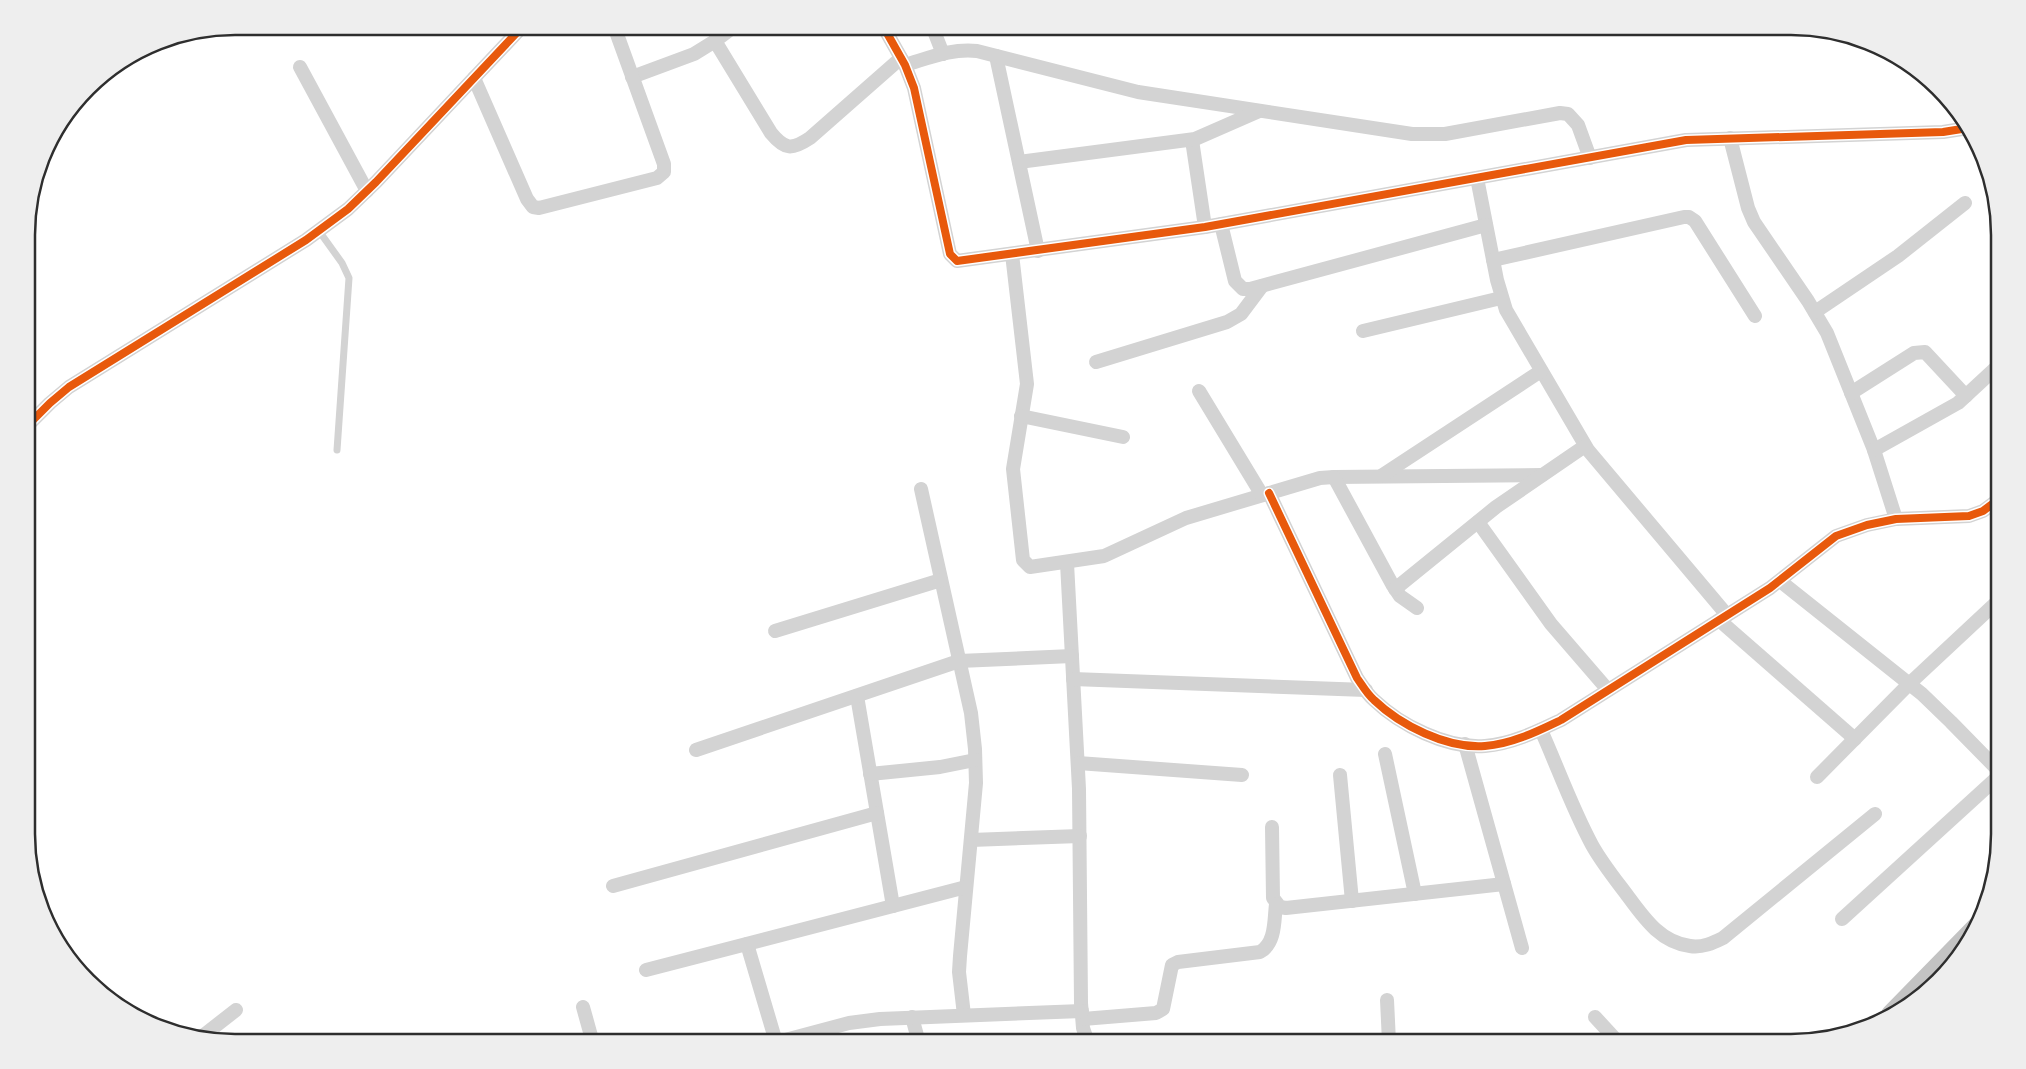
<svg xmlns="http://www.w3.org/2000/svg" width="2026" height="1069" font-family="'IBM Plex Sans',sans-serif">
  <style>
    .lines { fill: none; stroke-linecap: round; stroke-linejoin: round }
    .service { stroke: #d3d3d3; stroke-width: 7 }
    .minor { stroke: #d3d3d3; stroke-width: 14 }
    .trunk { stroke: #c3c3c3; stroke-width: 22 }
    .cycleway-casing { stroke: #fff; stroke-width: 11 }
    .cycleway { stroke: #e8590c; stroke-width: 8 }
    .rim { fill: none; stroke: #2e2e2e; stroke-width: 2.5 }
  </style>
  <rect width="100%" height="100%" fill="#fff"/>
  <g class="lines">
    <!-- service -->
    <polyline class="service" points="319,231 342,263 349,278 337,450"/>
    <!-- minor -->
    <g class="minor">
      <polyline points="883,26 905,65 914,88 950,254 957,261 1205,227 1686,140 1943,132 1968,128"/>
      <polyline points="932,26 943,54"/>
      <path d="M715 41 771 133C785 150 792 150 810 138L901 58"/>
      <polyline points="996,56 1038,251"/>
      <path d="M905 65C929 58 952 48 977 51L1138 92 1412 134H1445L1560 113 1568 114 1578 125 1590 158"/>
      <polyline points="300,67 367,191"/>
      <polyline points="632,77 694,54 715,41 735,26"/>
      <polyline points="474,78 527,199 533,207 539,208 657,178 664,172 664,164 614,26"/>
      <polyline points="1730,138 1748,208 1754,222 1808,301 1827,333 1874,450 1896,519"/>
      <polyline points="1192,140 1205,227"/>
      <polyline points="1019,162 1195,139 1259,111"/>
      <polyline points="1477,178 1497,280 1506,310 1588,450 1727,615"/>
      <polyline points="1221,224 1235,281 1243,289 1250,289 1486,225"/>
      <polyline points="1012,254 1027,384 1013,469 1023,560 1030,567 1104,556 1186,518 1320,478 1334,477 1542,475"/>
      <polyline points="1493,260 1684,217 1689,217 1695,221 1755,316"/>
      <polyline points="1815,312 1898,256 1965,203"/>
      <polyline points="1363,331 1501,298"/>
      <polyline points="1096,362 1227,322 1241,314 1262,286"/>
      <polyline points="1199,391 1262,495"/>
      <polyline points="1851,393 1914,353 1925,352 1966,396"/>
      <polyline points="1021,416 1123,437"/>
      <polyline points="27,426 50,403 69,387 306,240 348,209 376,182 523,26"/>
      <polyline points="1874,450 1958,403 1998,366"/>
      <polyline points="1381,476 1541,371"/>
      <polyline points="1334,477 1392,584 1400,596 1417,608"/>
      <polyline points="921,489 971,713 975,749 976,783 960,956 959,972 964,1015"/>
      <path d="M1269 493 1357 678C1362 685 1367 694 1374 700 1400 725 1447 749 1485 746 1512 744 1538 731 1561 720L1770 588 1836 536 1867 525 1896 519 1969 516 1983 511 1999 499"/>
      <polyline points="1478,522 1551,624 1608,690"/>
      <polyline points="1067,563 1079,789 1081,1003 1083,1028 1088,1043"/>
      <polyline points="1780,581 1922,694 1951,722 2000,772"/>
      <polyline points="1395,589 1496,507 1585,446"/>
      <polyline points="1719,620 1855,739"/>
      <polyline points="775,631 941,580"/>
      <polyline points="1073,679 1366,690"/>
      <polyline points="857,696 893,906"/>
      <path d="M1541 730C1558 768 1572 808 1592 845 1602 863 1615 879 1627 895 1644 918 1660 942 1690 946 1702 948 1713 943 1723 938L1875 814"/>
      <polyline points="1465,744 1522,948"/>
      <polyline points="696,750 959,661 1072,656"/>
      <polyline points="1385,754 1415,894"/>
      <polyline points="1078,763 1242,775"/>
      <polyline points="870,774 940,767 975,760"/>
      <polyline points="1340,775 1352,901"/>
      <polyline points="1817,777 1909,684 1999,600"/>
      <polyline points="1272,827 1273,898 1280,907 1286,908 1504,884"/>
      <polyline points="971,840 1080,836"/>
      <polyline points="613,886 877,813"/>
      <polyline points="1842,919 2000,775"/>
      <polyline points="747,944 776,1042"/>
      <polyline points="646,970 966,887"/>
      <polyline points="1387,1000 1389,1042"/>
      <polyline points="583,1007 593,1043"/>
      <polyline points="912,1017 919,1043"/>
      <polyline points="1595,1017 1618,1042"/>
      <path d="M1083 1019 1156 1013 1163 1009 1172 965 1178 962 1260 952C1276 943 1274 920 1276 904"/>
      <polyline points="204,1035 236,1010"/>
      <polyline points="774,1043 849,1023 880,1019 1082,1011"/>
    </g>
    <!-- trunk -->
    <polyline class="trunk" points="1892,1015 1978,927"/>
    <defs>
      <g id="cycleway">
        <polyline points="883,26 905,65 914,88 950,254 957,261 1205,227 1686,140 1943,132 1968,128"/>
        <polyline points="27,426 50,403 69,387 306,240 348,209 376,182 523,26"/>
        <path d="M1269 493 1357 678C1362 685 1367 694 1374 700 1400 725 1447 749 1485 746 1512 744 1538 731 1561 720L1770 588 1836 536 1867 525 1896 519 1969 516 1983 511 1999 499"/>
      </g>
    </defs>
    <!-- cycleway casing -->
    <use href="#cycleway" class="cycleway-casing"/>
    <!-- cycleway -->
    <use href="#cycleway" class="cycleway"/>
  </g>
  <!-- crop -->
  <path d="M0 0H2026V1069H0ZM235 35H1791A200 200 0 0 1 1991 235V834A200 200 0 0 1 1791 1034H235A200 200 0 0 1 35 834V235A200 200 0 0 1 235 35Z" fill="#eee" fill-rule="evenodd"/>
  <path class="rim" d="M235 35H1791A200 200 0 0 1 1991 235V834A200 200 0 0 1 1791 1034H235A200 200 0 0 1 35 834V235A200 200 0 0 1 235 35Z"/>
</svg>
